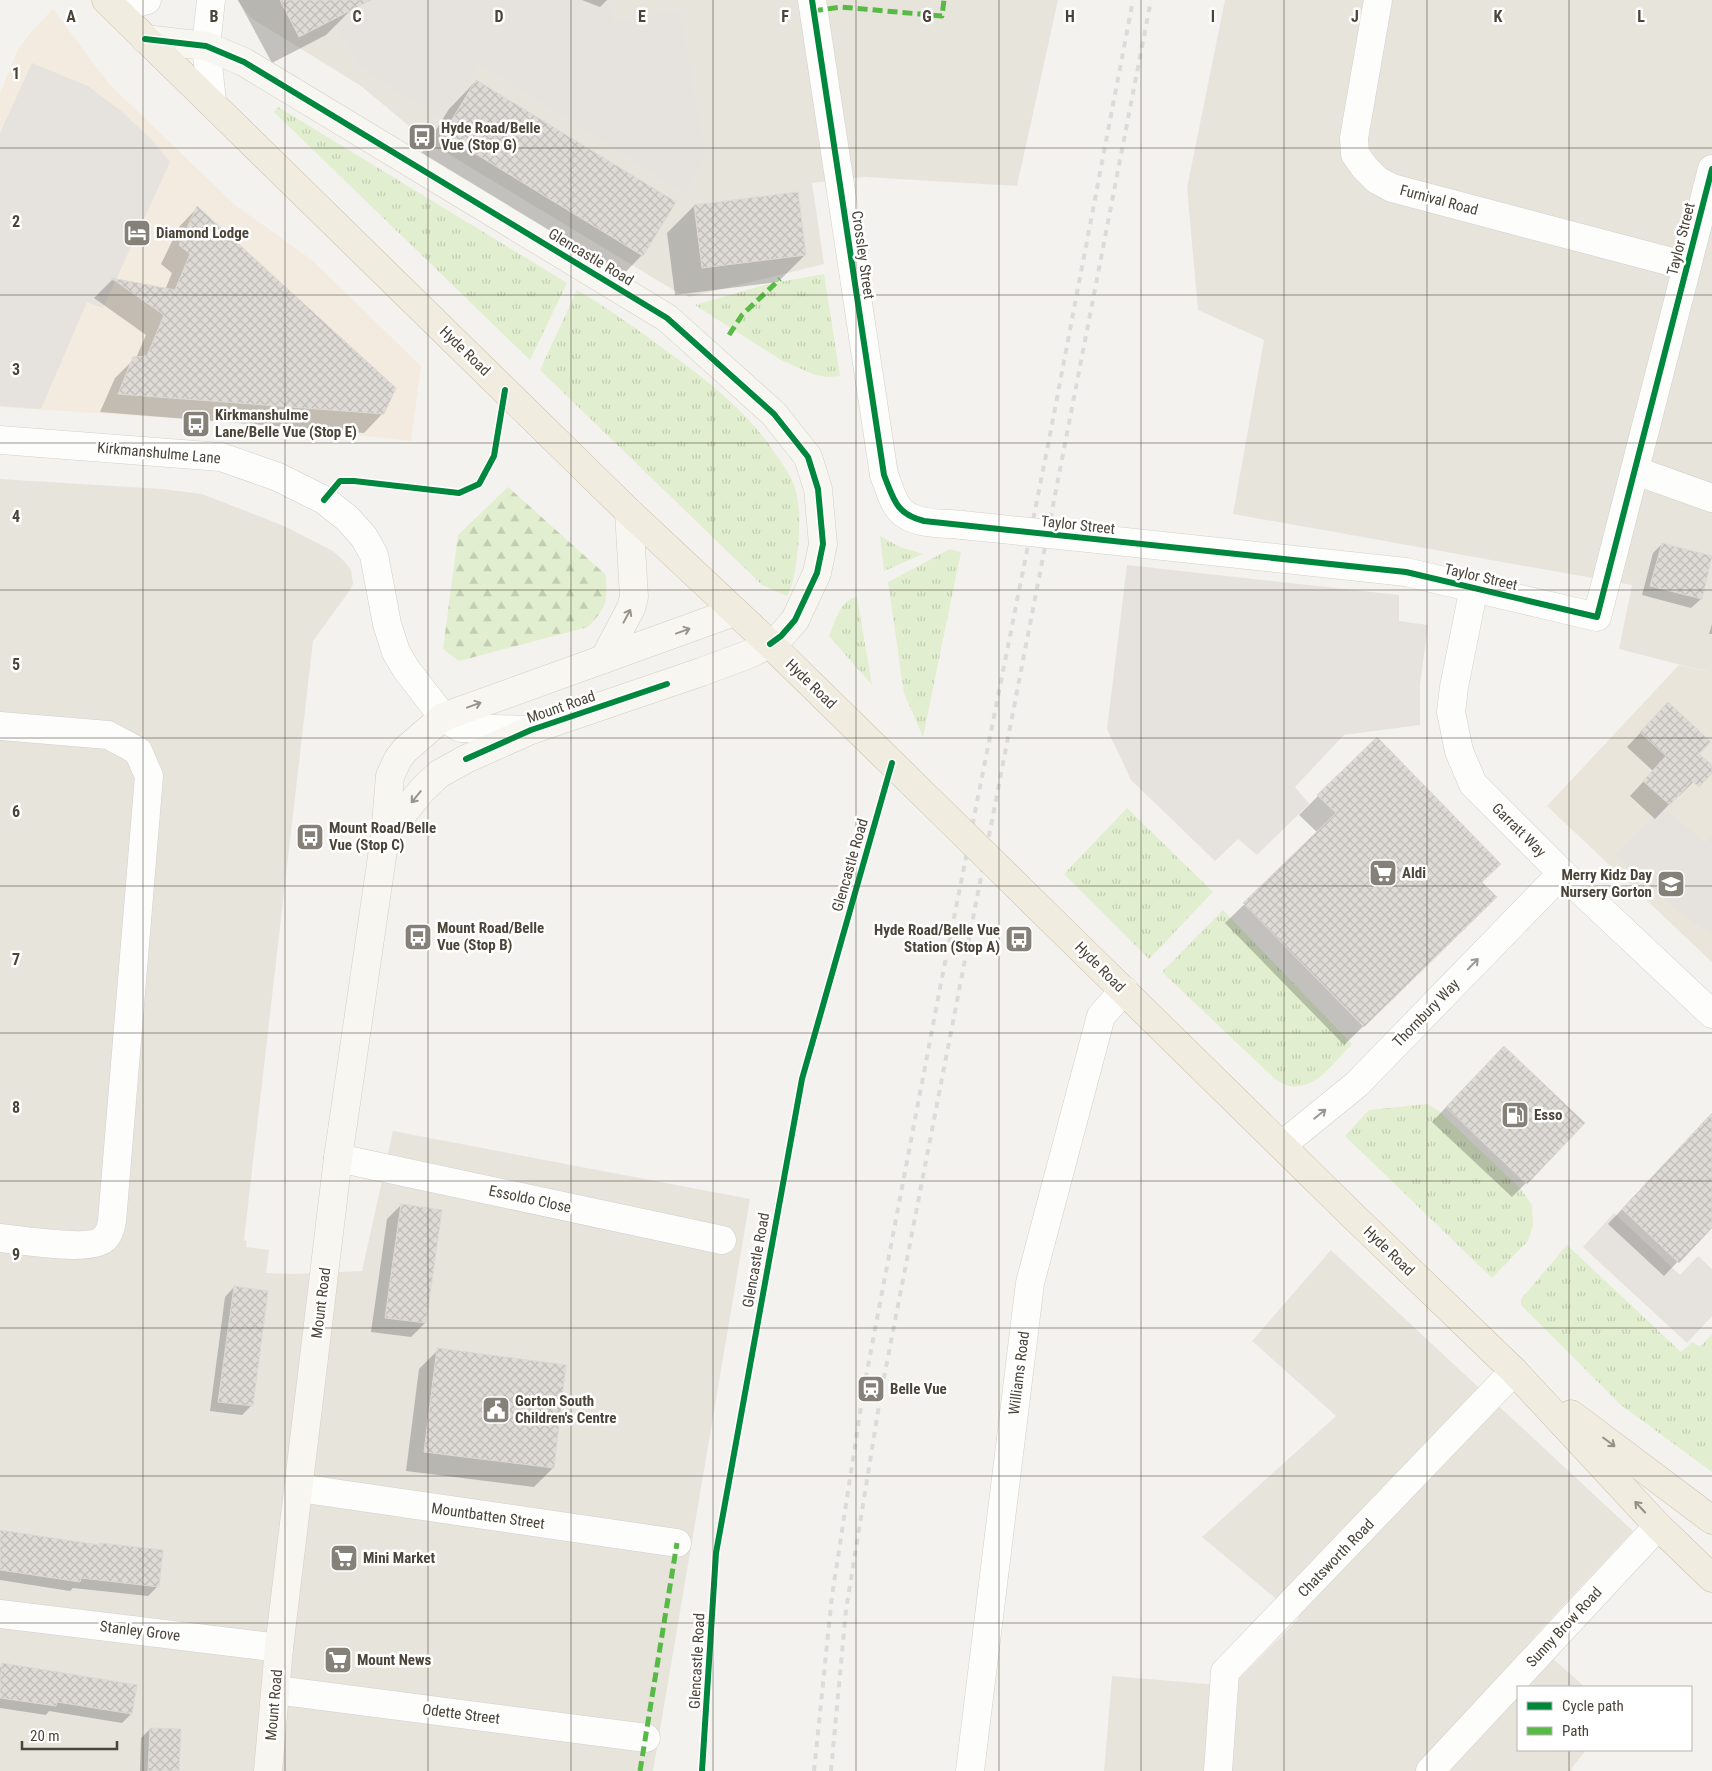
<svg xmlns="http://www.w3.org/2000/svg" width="1712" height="1771" font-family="'Roboto Condensed',sans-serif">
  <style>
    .residential { fill: #e7e4dc }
    .commercial { fill: #f3ebdf }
    .education { fill: #eae5da }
    .grass { fill: url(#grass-tufts) }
    .forest { fill: url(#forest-firs) }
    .parking { fill: #e6e3df }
    .shadow { fill: #0003 }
    .building { fill: url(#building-cross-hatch); stroke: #dcd9d4 }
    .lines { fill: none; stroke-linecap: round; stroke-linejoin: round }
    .minor-casing { stroke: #d2d0cb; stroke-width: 29 }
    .tertiary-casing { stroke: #d2d0cb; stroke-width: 29 }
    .secondary-casing { stroke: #d3cfc5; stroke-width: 29 }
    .trunk-casing { stroke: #ccbfa9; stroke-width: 29 }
    .minor { stroke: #fdfdfc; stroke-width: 28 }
    .tertiary { stroke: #fdfdfc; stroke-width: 28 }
    .secondary { stroke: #f7f6f1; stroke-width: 28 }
    .trunk { stroke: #f0ece0; stroke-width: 28 }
    .rail { stroke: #dbdbda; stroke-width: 4; stroke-dasharray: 6 6; stroke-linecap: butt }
    .minor-bridge-casing { stroke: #d2d0cb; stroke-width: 29; stroke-linecap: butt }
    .trunk-bridge-casing { stroke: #ccbfa9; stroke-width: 29; stroke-linecap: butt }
    .minor-bridge { stroke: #fdfdfc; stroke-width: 28 }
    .trunk-bridge { stroke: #f0ece0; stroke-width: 28 }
    .quiet { stroke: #58b947; stroke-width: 5; stroke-dasharray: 10 5; stroke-linecap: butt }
    .cycleway-casing { stroke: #fff; stroke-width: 9 }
    .cycleway { stroke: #00873e; stroke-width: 6 }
    .oneway { stroke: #98948c }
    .oneway2 { stroke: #9b9791 }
    .oneway3 { stroke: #959084 }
    .grid { fill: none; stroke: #4b4439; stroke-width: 1; stroke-opacity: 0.55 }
    .labels { text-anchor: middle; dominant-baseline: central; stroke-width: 5; stroke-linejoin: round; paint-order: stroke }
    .poi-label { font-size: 15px; font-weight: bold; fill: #4b4439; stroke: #fff; text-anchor: start }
    .street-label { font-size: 15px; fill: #4b4439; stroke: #fff }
    .grid-label { font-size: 16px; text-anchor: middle; font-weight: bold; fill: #4b4439; stroke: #fff; stroke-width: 5; stroke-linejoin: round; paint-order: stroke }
  </style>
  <defs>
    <pattern id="grass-tufts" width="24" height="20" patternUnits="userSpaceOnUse" patternTransform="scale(1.25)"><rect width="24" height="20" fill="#e1eecf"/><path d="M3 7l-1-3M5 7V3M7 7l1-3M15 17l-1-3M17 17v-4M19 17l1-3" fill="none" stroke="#c3cdb2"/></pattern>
    <pattern id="forest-firs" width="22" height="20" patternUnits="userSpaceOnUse" patternTransform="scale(1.25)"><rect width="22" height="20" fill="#e1eecf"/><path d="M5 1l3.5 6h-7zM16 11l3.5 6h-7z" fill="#c3cdb2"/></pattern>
    <pattern id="building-cross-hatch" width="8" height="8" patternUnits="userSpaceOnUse" patternTransform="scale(1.25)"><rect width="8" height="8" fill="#dedbd6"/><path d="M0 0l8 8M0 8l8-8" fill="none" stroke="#c0bdb8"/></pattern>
  </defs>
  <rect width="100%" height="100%" fill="#f4f2ee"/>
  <!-- residential -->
  <g class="residential">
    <polygon points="237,0 1058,0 1017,186 864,177 812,183 824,264 689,297 683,293 680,294 427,141 361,86 251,18"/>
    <polygon points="1225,0 1712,0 1712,673 1619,649 1632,585 1233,514 1264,340 1198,310 1187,188"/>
    <polygon points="0,479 162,489 202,494 284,526 333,551 345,562 351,570 353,584 350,590 313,641 244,1240 247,1241 246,1247 269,1250 266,1273 295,1274 362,1271 393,1131 750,1199 653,1771 0,1771"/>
    <polygon points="1331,1250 1633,1531 1534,1637 1551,1657 1585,1687 1518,1687 1518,1750 1586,1750 1571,1769 1573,1771 1104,1771 1112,1676 1232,1686 1299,1618 1202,1537 1336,1416 1252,1341"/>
  </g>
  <!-- commercial -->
  <polygon class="commercial" points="53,9 109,84 235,205 312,260 421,366 411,441 249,423 0,407 0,93 18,49 30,33"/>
  <!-- education -->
  <polygon class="education" points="1679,665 1712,673 1712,962 1547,806"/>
  <!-- grass -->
  <g class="grass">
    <polygon points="278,107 567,283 530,360 274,112"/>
    <polygon points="824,274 840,376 828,377 815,375 781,360 695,305 768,284"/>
    <path d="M577 290C607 308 636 328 664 349 709 382 748 411 779 459 783 465 788 471 791 478 801 499 800 525 798 548 796 565 795 580 787 596L762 585 540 370Z"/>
    <polygon points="880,536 900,547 923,554 884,571"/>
    <polygon points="950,549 961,552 923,737 904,693 888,582"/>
    <path d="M857 597 872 685 829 636C835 623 840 599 857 597Z"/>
    <polygon points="1127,808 1213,892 1149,959 1064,874"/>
    <path d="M1223 910 1352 1044C1335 1061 1316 1091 1289 1086 1284 1085 1279 1081 1275 1079L1162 972Z"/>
    <polygon points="1427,1104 1439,1111 1520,1188 1532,1205 1533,1225 1528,1241 1492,1278 1345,1136 1369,1110"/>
    <polygon points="1567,1245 1681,1352 1692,1342 1700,1347 1712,1334 1712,1472 1621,1405 1521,1305 1521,1299"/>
  </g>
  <!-- forest -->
  <path class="forest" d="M508 487 606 575C607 604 608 605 588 627L459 661 443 649 458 535Z"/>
  <!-- parking -->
  <g class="parking">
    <polygon points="360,0 601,0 610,4 613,22 680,11 706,158 684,193 479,63 443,120 359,66 335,23 364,8"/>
    <polygon points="32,63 88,86 121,111 151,139 170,162 103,308 87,302 41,409 0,406 0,133"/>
    <polygon points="1127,565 1399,595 1399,621 1428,625 1420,685 1420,725 1344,735 1295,787 1309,804 1257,855 1238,839 1215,861 1131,780 1107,729"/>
    <polygon points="1662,806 1705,843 1712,835 1712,934 1678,911 1616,855"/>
    <polygon points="1614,1213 1680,1275 1698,1256 1712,1269 1712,1316 1687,1343 1583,1247"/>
  </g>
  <!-- shadow -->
  <g class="shadow">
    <polygon points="238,0 349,0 353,8 326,35 272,63"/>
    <polygon points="582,0 607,0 600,7"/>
    <polygon points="476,81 642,255 615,283 416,162 449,109"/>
    <polygon points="694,206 805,255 778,282 675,295 667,233"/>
    <polygon points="197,208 383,413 364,433 100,412 115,378 134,359 136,358 146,335 94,298 112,280 165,290 172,273 161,264 179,227"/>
    <polygon points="1662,544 1701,599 1691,608 1642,595 1653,553"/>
    <polygon points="1712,624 1712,634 1709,634"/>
    <polygon points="1654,718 1698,754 1693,782 1679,796 1678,795 1655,819 1630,796 1653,771 1627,747"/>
    <polygon points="1318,796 1481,882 1477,916 1344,1045 1225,923 1318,833 1299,815"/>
    <polygon points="1490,1061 1526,1183 1512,1197 1432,1122"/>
    <polygon points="1712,1131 1712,1226 1664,1276 1608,1224 1689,1138"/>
    <polygon points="401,1205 425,1323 411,1337 371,1332 387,1219"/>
    <polygon points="234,1287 252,1405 242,1415 210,1411 225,1297"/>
    <polygon points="438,1350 553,1468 534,1487 406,1471 419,1369"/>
    <polygon points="0,1532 158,1586 148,1596 73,1588 70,1591 0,1580"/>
    <polygon points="3,1665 131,1714 122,1723 49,1711 46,1715 0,1708 0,1668"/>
    <polygon points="150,1729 178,1771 140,1771 141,1738"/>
  </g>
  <!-- building -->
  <g class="building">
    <polygon points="280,0 371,0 299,37"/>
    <polygon points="476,80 676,202 643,256 443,134"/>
    <polygon points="798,192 806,255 702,268 694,205"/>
    <polygon points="197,206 396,388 384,414 118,394 133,357 147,356 164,315 111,278 175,290 190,254 179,245"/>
    <polygon points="1662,543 1712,556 1702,599 1650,586"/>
    <polygon points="1668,702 1711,742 1699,754 1712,765 1712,774 1699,787 1692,781 1670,805 1643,781 1666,756 1640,732"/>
    <polygon points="1377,737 1501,864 1482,882 1497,897 1364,1027 1243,903 1336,813 1317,795"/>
    <polygon points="1504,1046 1585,1123 1527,1184 1446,1107"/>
    <polygon points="1712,1113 1712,1228 1679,1263 1622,1209"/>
    <polygon points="401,1204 442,1210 426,1323 385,1318"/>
    <polygon points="234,1286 268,1291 253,1406 218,1402"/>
    <polygon points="437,1348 566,1365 554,1468 424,1452"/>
    <polygon points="0,1530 99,1545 99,1543 163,1550 159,1587 81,1578 80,1582 0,1570"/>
    <polygon points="2,1663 137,1685 132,1714 57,1702 56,1706 0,1698 0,1679"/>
    <polygon points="150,1728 181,1729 179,1771 148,1771"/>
  </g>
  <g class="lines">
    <defs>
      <g id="minor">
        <polyline points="211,0 206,46 212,102"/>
        <path d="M812 0 884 475C889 486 892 502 901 511 915 525 943 523 962 525"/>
        <polyline points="1378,0 1354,138 1355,154 1365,168 1377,180 1392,188 1687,266"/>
        <polyline points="116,9 147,0"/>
        <polyline points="1636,471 1712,498"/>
        <polyline points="1107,540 1406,572 1597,617 1712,169"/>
        <polyline points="1474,587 1454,687 1451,712 1459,751 1473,784 1562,873 1712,1014"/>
        <path d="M0 726 108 735 138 751 149 776 112 1221C111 1228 109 1234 104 1239 89 1252 22 1240 0 1238"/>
        <polyline points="1282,1145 1357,1084 1562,873"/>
        <polyline points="338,1158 722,1240"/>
        <polyline points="299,1488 677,1543"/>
        <polyline points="276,1690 646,1738"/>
        <polyline points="970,1771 1030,1283 1101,1016 1124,990"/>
        <polyline points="1218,1771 1225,1672 1514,1371"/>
        <polyline points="1430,1771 1658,1526"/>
      </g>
      <g id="tertiary">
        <polyline points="0,440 221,457 278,477 324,500 347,518 364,537 374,555 387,624 396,652 406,669 443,717 461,728 531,730"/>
        <polyline points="0,1614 279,1648"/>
      </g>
      <g id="secondary">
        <polyline points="145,39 206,46 244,62 667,318 774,414 808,457 818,489 823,544 817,573 795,620 781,636 770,644 747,655 701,672 531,730 466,759 439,774 422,790 385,836"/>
        <polyline points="604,659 631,608 634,597 629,512"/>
        <polyline points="268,1771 279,1648 338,1158 385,836 390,776 398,759 405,750 443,717 734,612"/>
      </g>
      <g id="trunk">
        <polyline points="106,0 629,512 770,644 913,784"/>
        <polyline points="1020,889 1350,1213 1514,1371 1658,1526 1712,1578"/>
        <polyline points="1571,1414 1712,1520"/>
      </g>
    </defs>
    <!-- minor casing -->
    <use href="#minor" class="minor-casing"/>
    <!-- tertiary casing -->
    <use href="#tertiary" class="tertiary-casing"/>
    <!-- secondary casing -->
    <use href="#secondary" class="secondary-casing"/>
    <!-- trunk casing -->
    <use href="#trunk" class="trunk-casing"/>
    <!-- minor -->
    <use href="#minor" class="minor"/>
    <!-- tertiary -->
    <use href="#tertiary" class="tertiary"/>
    <!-- secondary -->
    <use href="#secondary" class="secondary"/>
    <!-- trunk -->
    <use href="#trunk" class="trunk"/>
    <!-- rail -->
    <g class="rail">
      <polyline points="814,1771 832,1596 864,1387 940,988 1048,445 1133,0"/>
      <polyline points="831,1771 846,1610 881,1393 1151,0"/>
    </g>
    <defs>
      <polyline id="minor-bridge" points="962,525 1107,540"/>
      <polyline id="trunk-bridge" points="913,784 1020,889"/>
    </defs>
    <!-- minor-bridge casing -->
    <use href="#minor-bridge" class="minor-bridge-casing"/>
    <!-- trunk-bridge casing -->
    <use href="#trunk-bridge" class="trunk-bridge-casing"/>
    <!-- minor-bridge -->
    <use href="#minor-bridge" class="minor-bridge"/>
    <!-- trunk-bridge -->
    <use href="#trunk-bridge" class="trunk-bridge"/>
    <!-- quiet -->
    <g class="quiet">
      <polyline points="813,11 841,7 942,16 944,0"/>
      <polyline points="729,335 742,315 780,279"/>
      <polyline points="640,1771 677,1543"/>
    </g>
    <defs>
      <g id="cycleway">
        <path d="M812 0 884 475C894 500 896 514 924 521L1406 572 1597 617 1712 169"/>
        <polyline points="145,39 206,46 244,62 667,318 774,414 808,457 818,489 823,544 817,573 795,620 781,636 770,644"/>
        <polyline points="324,500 340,481 354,481 459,493 479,484 494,456 505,390"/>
        <polyline points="466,759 531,730 667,684"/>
        <polyline points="702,1771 716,1553 802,1079 892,763"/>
      </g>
    </defs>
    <!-- cycleway casing -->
    <use href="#cycleway" class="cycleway-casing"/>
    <!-- cycleway -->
    <use href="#cycleway" class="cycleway"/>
  </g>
  <!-- one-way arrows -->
  <defs><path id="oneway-shaft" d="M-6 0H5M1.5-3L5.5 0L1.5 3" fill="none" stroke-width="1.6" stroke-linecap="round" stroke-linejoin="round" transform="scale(1.25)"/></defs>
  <g class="oneway">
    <use href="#oneway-shaft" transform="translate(627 616) rotate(-62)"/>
    <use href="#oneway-shaft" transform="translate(683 631) rotate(-20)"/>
    <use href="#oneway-shaft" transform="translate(474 705) rotate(-20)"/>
    <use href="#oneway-shaft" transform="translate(416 797) rotate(129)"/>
  </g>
  <g class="oneway2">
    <use href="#oneway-shaft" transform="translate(1473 964) rotate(-46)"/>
    <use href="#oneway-shaft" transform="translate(1320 1114) rotate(-39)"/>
  </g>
  <g class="oneway3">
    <use href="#oneway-shaft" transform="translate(1609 1442) rotate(37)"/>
    <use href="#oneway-shaft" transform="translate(1640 1507) rotate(-133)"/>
  </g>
  <!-- grid -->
  <path class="grid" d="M143 0V1771M285 0V1771M428 0V1771M571 0V1771M713 0V1771M856 0V1771M999 0V1771M1141 0V1771M1284 0V1771M1427 0V1771M1569 0V1687M0 148H1712M0 295H1712M0 443H1712M0 590H1712M0 738H1712M0 886H1712M0 1033H1712M0 1181H1712M0 1328H1712M0 1476H1712M0 1623H1712M1569 1750V1771"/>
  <!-- icons -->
  <defs>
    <symbol id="bus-square" viewBox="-11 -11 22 22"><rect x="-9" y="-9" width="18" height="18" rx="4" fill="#868178" stroke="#fff"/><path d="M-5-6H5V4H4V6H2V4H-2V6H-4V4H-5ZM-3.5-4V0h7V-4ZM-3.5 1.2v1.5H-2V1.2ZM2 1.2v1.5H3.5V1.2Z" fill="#fff"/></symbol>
    <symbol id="hotel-square" viewBox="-11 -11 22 22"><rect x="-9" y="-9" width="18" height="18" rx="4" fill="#868178" stroke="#fff"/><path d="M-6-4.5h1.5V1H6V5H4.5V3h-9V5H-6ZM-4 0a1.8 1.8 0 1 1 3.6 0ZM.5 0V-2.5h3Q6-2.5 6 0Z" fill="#fff"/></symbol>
    <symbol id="supermarket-square" viewBox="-11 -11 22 22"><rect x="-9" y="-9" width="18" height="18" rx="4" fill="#868178" stroke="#fff"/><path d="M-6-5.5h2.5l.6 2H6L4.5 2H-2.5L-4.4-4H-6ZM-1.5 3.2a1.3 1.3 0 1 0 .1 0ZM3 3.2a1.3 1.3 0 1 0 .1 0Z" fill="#fff"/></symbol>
    <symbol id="school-square" viewBox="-11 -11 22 22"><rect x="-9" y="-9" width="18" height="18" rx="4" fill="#868178" stroke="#fff"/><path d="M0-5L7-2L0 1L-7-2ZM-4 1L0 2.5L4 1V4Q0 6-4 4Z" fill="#fff"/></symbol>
    <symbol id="fuel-square" viewBox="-11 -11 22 22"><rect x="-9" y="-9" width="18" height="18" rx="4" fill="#868178" stroke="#fff"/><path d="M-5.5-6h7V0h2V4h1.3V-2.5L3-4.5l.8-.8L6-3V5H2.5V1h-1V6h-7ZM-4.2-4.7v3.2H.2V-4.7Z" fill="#fff"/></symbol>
    <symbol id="station-square" viewBox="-11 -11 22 22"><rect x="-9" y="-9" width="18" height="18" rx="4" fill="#868178" stroke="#fff"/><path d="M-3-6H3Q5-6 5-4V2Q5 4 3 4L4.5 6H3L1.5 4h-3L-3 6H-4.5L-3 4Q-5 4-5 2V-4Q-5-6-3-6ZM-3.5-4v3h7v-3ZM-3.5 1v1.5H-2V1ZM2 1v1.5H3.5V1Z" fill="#fff"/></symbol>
    <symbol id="civic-square" viewBox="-11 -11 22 22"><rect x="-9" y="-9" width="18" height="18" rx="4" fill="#868178" stroke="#fff"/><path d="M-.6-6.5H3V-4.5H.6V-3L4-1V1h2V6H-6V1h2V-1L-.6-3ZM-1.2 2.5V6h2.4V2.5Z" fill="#fff"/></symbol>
  </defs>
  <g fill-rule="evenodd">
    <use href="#bus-square" x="406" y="121" width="32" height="32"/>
    <use href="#hotel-square" x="121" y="217" width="32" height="32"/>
    <use href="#bus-square" x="180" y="408" width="32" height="32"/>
    <use href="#bus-square" x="294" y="821" width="32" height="32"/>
    <use href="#supermarket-square" x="1367" y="857" width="32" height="32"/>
    <use href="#school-square" x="1655" y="868" width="32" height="32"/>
    <use href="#bus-square" x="402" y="921" width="32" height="32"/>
    <use href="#bus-square" x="1003" y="923" width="32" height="32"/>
    <use href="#fuel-square" x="1499" y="1099" width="32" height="32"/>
    <use href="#station-square" x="855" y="1373" width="32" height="32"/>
    <use href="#civic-square" x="480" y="1394" width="32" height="32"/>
    <use href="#supermarket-square" x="328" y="1542" width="32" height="32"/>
    <use href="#supermarket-square" x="322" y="1644" width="32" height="32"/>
  </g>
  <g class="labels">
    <!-- poi labels -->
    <g class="poi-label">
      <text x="441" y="128">Hyde Road/Belle<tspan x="441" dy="17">Vue (Stop G)</tspan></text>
      <text x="156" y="233">Diamond Lodge</text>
      <text x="215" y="415">Kirkmanshulme<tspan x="215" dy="17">Lane/Belle Vue (Stop E)</tspan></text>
      <text x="329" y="828">Mount Road/Belle<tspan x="329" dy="17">Vue (Stop C)</tspan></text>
      <text x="1402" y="873">Aldi</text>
      <text x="1652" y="875" text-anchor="end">Merry Kidz Day<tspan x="1652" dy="17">Nursery Gorton</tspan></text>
      <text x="437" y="928">Mount Road/Belle<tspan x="437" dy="17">Vue (Stop B)</tspan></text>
      <text x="1000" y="930" text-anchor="end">Hyde Road/Belle Vue<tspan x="1000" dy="17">Station (Stop A)</tspan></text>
      <text x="1534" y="1115">Esso</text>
      <text x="890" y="1389">Belle Vue</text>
      <text x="515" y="1401">Gorton South<tspan x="515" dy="17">Children's Centre</tspan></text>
      <text x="363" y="1558">Mini Market</text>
      <text x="357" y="1660">Mount News</text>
    </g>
    <!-- street labels -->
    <g class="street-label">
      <text transform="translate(1439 200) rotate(15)">Furnival Road</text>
      <text transform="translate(1681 239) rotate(-76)">Taylor Street</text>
      <text transform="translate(863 255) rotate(82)">Crossley Street</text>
      <text transform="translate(591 257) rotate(31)">Glencastle Road</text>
      <text transform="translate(465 351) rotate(44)">Hyde Road</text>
      <text transform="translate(159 453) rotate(5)">Kirkmanshulme Lane</text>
      <text transform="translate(1078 525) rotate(6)">Taylor Street</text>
      <text transform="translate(1481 577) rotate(13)">Taylor Street</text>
      <text transform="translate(811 684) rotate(44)">Hyde Road</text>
      <text transform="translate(561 707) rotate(-19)">Mount Road</text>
      <text transform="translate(1519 830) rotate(45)">Garratt Way</text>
      <text transform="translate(850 865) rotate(-74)">Glencastle Road</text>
      <text transform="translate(1100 967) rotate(45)">Hyde Road</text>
      <text transform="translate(1426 1013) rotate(-46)">Thornbury Way</text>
      <text transform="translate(530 1199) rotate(12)">Essoldo Close</text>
      <text transform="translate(1389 1251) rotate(44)">Hyde Road</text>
      <text transform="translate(756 1260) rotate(-80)">Glencastle Road</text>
      <text transform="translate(321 1303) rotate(-83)">Mount Road</text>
      <text transform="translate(1019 1373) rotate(-83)">Williams Road</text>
      <text transform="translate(488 1516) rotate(8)">Mountbatten Street</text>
      <text transform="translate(1336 1558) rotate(-46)">Chatsworth Road</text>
      <text transform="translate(1564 1627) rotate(-47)">Sunny Brow Road</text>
      <text transform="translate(140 1631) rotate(7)">Stanley Grove</text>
      <text transform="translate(697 1661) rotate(-87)">Glencastle Road</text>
      <text transform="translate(274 1705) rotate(-85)">Mount Road</text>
      <text transform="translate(461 1714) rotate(7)">Odette Street</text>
    </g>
  </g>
  <g class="grid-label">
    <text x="71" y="22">A</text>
    <text x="214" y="22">B</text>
    <text x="357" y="22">C</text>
    <text x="499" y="22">D</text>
    <text x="642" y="22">E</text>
    <text x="785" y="22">F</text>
    <text x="927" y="22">G</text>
    <text x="1070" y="22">H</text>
    <text x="1213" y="22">I</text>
    <text x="1355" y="22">J</text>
    <text x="1498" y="22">K</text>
    <text x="1641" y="22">L</text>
    <text x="16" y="79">1</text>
    <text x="16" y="227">2</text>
    <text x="16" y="375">3</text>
    <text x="16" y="522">4</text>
    <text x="16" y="670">5</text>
    <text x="16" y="817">6</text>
    <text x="16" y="965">7</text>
    <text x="16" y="1113">8</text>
    <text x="16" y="1260">9</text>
  </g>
  <!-- legend -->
  <rect x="1517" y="1686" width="175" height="65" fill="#ffffff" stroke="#b7b4b0"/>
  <rect x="1527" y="1702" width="25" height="8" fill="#00873e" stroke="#b7b4b0"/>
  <text x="1562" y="1711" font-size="15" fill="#4b4439">Cycle path</text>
  <rect x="1527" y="1727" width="25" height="8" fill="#58b947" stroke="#b7b4b0"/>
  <text x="1562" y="1736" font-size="15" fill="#4b4439">Path</text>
  <!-- scale -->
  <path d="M22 1741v8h95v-8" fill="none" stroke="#4b4439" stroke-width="2.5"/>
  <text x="30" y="1741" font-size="15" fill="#4b4439" stroke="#ffffff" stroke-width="4" paint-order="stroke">20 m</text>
</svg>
